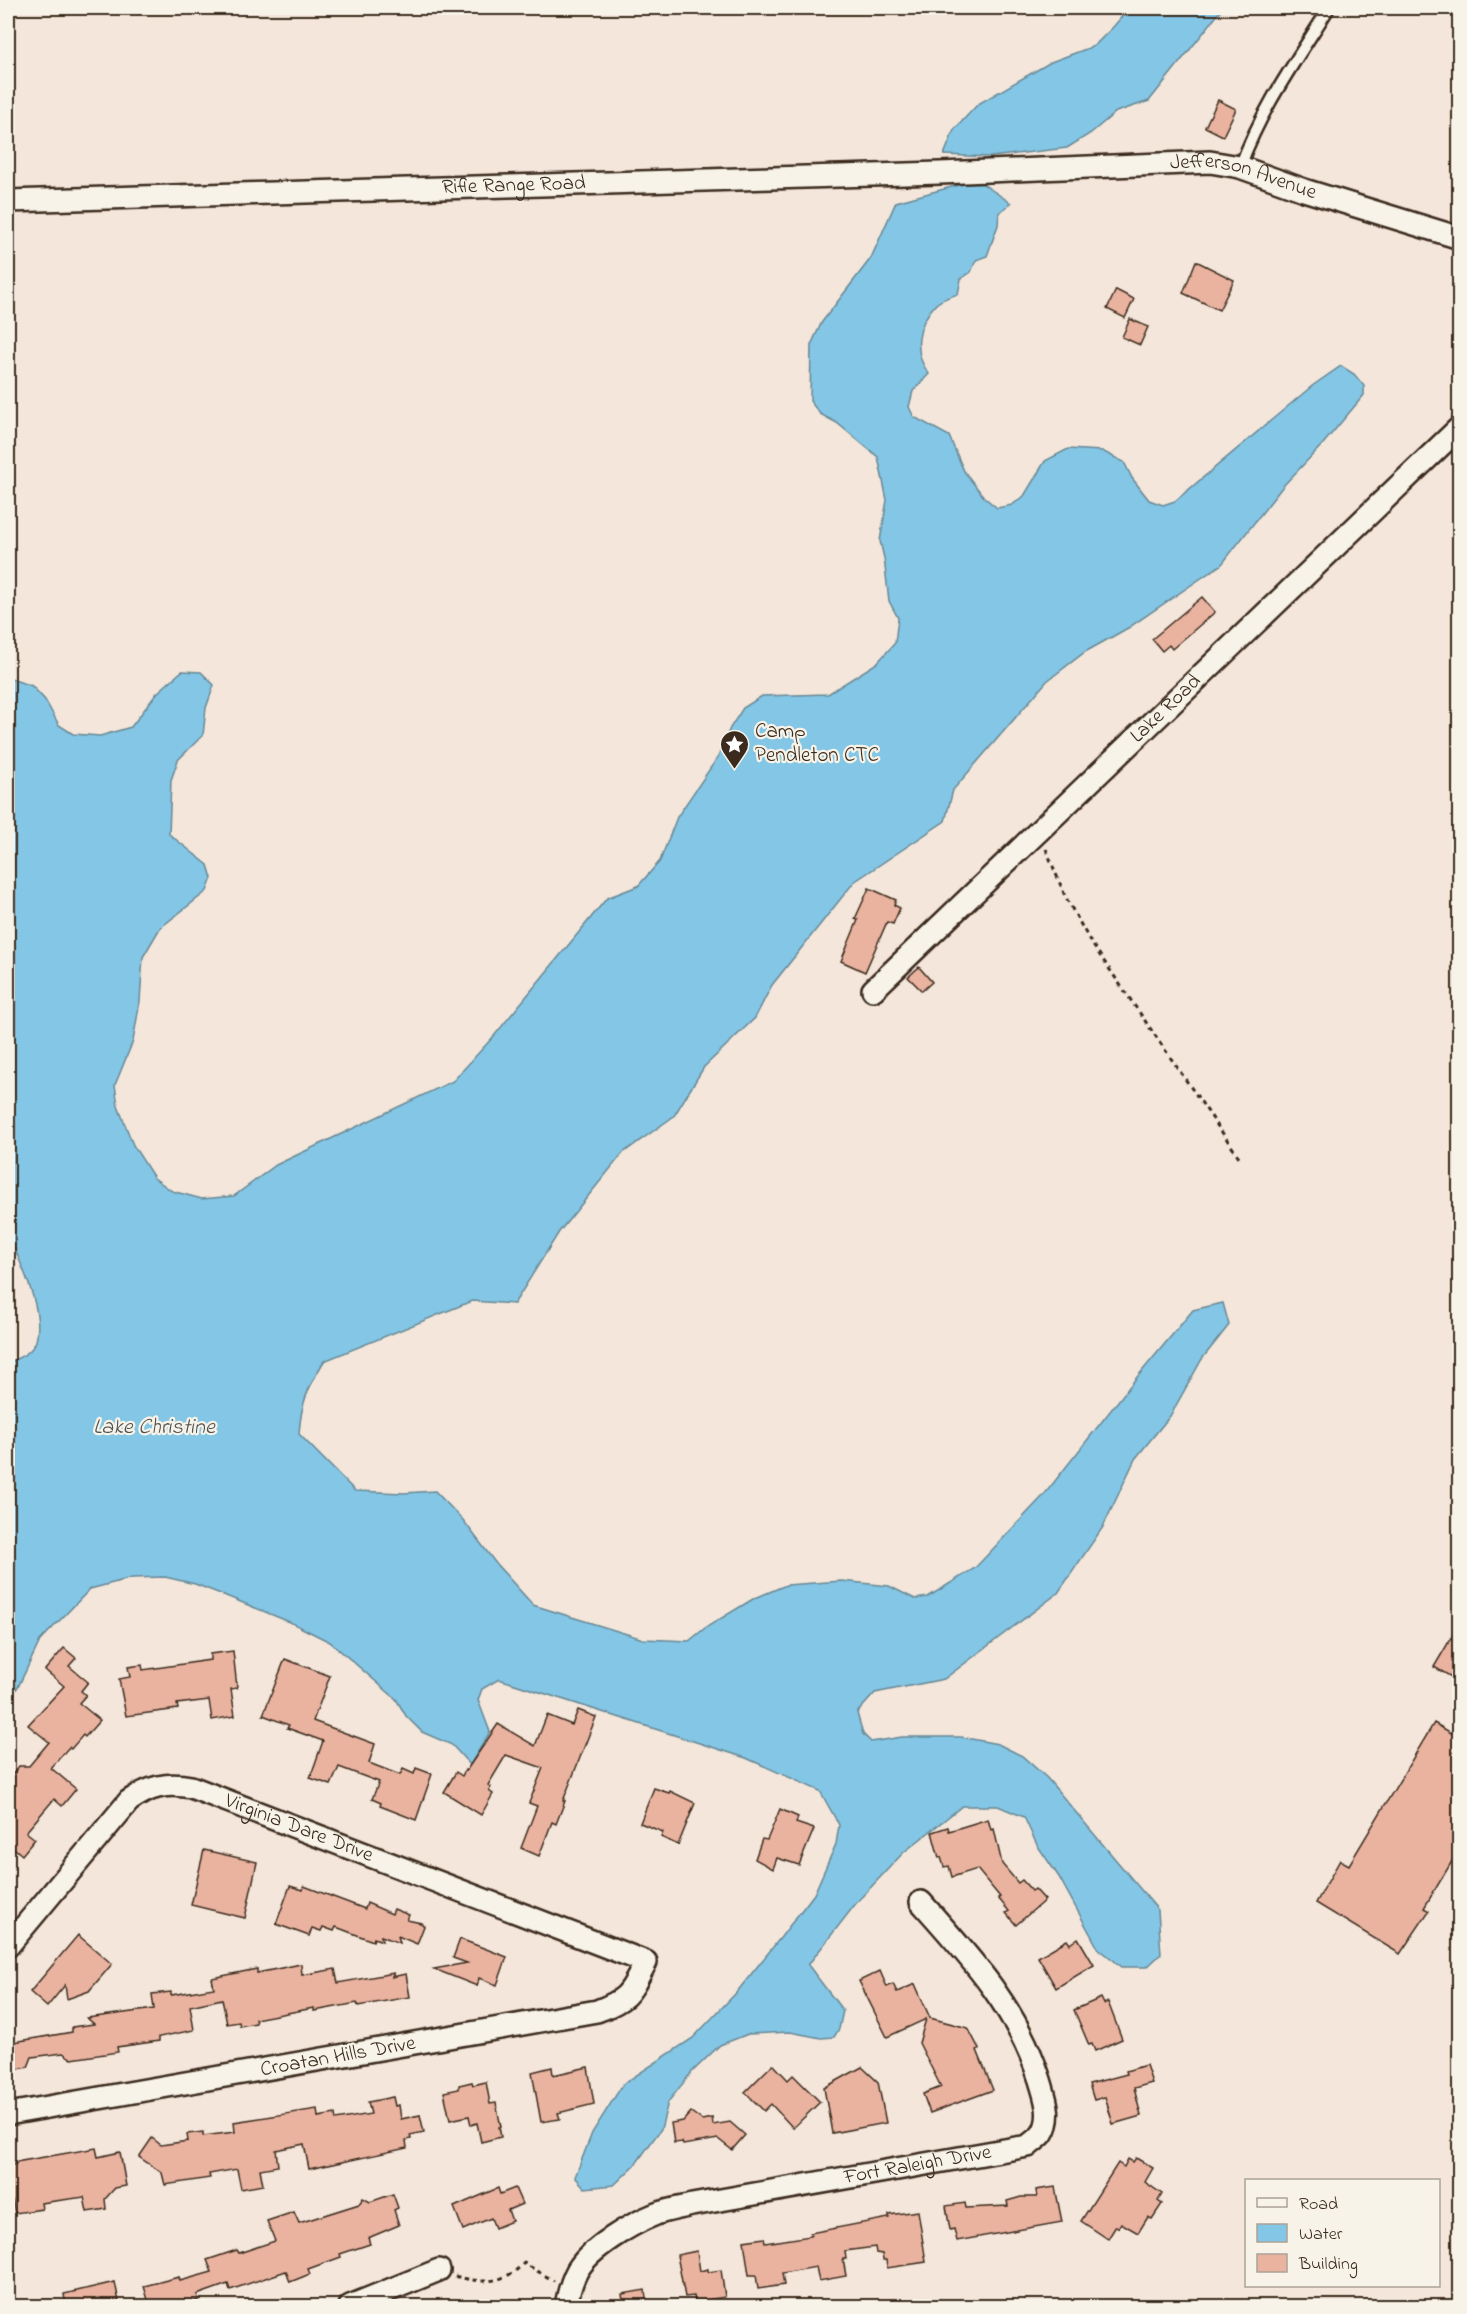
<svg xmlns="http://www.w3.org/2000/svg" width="1467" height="2314" font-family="'Indie Flower',sans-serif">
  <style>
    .water { fill: #84c6e5; stroke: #678895; stroke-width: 1.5 }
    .building { fill: #eab3a0; stroke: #3b2a1e; stroke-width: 1.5 }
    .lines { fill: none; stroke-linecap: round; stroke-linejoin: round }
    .service-casing { stroke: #3b2a1e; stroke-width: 15 }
    .minor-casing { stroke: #3b2a1e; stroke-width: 26 }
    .path { stroke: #3b2a1e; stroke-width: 3; stroke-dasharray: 4.5 4.5; stroke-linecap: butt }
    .service { stroke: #f7f3e8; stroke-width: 10 }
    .minor { stroke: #f7f3e8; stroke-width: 21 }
    .labels { text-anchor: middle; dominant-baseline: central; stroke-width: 4.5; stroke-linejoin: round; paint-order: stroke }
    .street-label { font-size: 21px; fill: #3b2a1e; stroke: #f7f3e8 }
    .poi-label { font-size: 21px; fill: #3b2a1e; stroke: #f7f3e8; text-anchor: start }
    .water-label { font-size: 22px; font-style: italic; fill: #4d5150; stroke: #f7f3e8 }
  </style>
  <rect width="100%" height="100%" fill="#f4e6da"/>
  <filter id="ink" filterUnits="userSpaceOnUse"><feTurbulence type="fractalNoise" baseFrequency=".0167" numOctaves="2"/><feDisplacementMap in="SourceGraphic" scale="12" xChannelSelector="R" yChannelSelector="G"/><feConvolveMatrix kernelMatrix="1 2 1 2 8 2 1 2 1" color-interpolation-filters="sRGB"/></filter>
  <g filter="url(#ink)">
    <!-- water -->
    <g class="water">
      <polygon points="1129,8 1223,8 1149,101 1116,112 1091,133 1067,148 991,157 944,155 954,130 978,104 1051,62 1094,46 1114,26"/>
      <path d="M977 180 1011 203 999 213 998 225 987 256 976 260 971 272 961 279 958 294C952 296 941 299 936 304 917 324 912 352 929 374L913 391 909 407 914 417 949 436 964 471 984 497 997 508 1012 505 1024 496 1045 461 1068 449 1102 451 1124 462 1132 478 1149 500 1163 505 1175 501 1312 386 1341 366 1354 374 1364 386V395L1323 444 1283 486 1222 564 1128 628 1085 652 1047 681 953 790 945 821 854 882 772 985 755 1018 704 1067 674 1116 623 1153 559 1232 514 1304 472 1301 324 1361C308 1388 301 1402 299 1434L355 1491 404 1493 435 1491 463 1520 497 1565 533 1605 643 1639 689 1641 705 1628 753 1599 786 1585 842 1581 889 1586 915 1599 928 1597 975 1568 1044 1495 1133 1382 1193 1310 1223 1303 1229 1325 1202 1359 1170 1416 1135 1459 1103 1527 1058 1593 944 1679 875 1693 857 1713 863 1734 871 1742 902 1737H961L998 1744 1022 1756 1047 1778 1158 1910 1161 1954 1147 1967H1122L1098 1948 1059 1877 1037 1845 1024 1817 998 1806H962L903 1853 857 1902 808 1965 843 2011 839 2029 834 2037 821 2038 790 2032 748 2034 720 2045 692 2072 668 2102 661 2129 635 2165 614 2185 585 2188 575 2177 592 2133 623 2084 693 2038 736 1993 781 1937 814 1894 836 1844 839 1825 820 1791 746 1758 499 1679 482 1689 478 1700 490 1732 470 1765 452 1745 422 1732 406 1716 396 1699 330 1642 292 1623 231 1598 195 1584 165 1577 132 1578 90 1589 40 1641 19 1685 8 1701V1363C18 1358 32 1353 36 1341 45 1309 19 1262 8 1232V678L32 686 45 700 59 725 73 734 100 736 131 727 157 693 182 671 201 672 214 685 206 708 203 735 178 760 171 780 169 834 208 865 212 878 207 891 160 928 143 957 140 1001 133 1041 115 1085 118 1106 133 1145 154 1178 172 1191 202 1199 234 1196 276 1165 453 1081 494 1036 607 898 638 886 660 861 677 817 718 757 730 728 743 708 762 696 828 694 877 663 895 643 898 618 889 601 884 558 880 541 887 500 878 457 837 423 820 414 810 401 811 345 822 322 871 258 896 202Z"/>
    </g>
    <!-- building -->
    <g class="building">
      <polygon points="1218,100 1236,109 1223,136 1205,127"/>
      <polygon points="1196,261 1234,280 1219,310 1183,293"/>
      <polygon points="1116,290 1134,299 1125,318 1107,309"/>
      <polygon points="1130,319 1148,327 1140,345 1122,337"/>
      <polygon points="1202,597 1215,612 1172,649 1169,645 1162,651 1152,639"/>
      <polygon points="869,888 896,900 894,905 900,908 893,924 887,922 865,972 841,961 858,920 855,919"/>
      <polygon points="919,967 932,982 922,991 908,977"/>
      <polygon points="1460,1623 1460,1682 1434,1667"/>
      <polygon points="64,1648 76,1658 69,1666 88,1682 81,1691 86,1695 79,1703 100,1720 85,1737 83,1735 71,1749 69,1747 51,1768 76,1789 62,1806 54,1799 26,1832 35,1839 22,1855 8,1843 8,1791 13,1785 12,1775 19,1766 29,1766 49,1742 28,1725 64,1686 45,1670"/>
      <polygon points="233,1651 237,1688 231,1689 235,1716 212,1720 209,1700 177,1704 178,1709 126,1716 119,1679 130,1677 128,1667 142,1665 143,1670 210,1660 210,1654"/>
      <polygon points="285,1659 330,1676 313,1721 375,1744 369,1763 400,1775 403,1769 414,1774 416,1768 432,1774 416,1820 380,1806 381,1803 372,1799 379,1782 339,1767 331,1785 310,1778 323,1741 287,1728 289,1725 263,1715"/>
      <polygon points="578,1710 596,1717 563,1801 565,1801 556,1824 552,1822 539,1856 521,1848 537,1806 529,1803 543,1768 506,1755 488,1785 491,1787 489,1791 493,1794 481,1815 444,1792 456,1772 462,1776 465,1770 466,1771 498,1724 535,1746 547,1715 572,1725"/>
      <polygon points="1434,1723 1460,1738 1460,1848 1424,1908 1429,1911 1400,1954 1316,1903 1340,1860 1349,1865"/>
      <polygon points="654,1788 669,1793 670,1791 695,1803 678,1845 661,1837 663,1832 640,1823"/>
      <polygon points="780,1809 798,1817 796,1823 814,1829 799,1865 777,1858 773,1869 755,1859 762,1839 767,1840"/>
      <polygon points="988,1819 991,1830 994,1829 1002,1864 1018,1883 1022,1880 1032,1891 1035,1889 1045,1900 1016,1925 1006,1913 1009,1911 998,1898 1000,1897 977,1869 952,1877 949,1866 944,1867 941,1857 939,1858 932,1832 948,1827 949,1831"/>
      <polygon points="204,1850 257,1862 245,1918 191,1905"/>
      <polygon points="290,1886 303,1890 304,1886 365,1909 367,1903 392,1914 394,1909 409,1915 407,1920 421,1923 424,1926 417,1944 398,1936 400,1943 381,1936 382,1941 374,1938 373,1941 336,1927 334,1931 323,1927 321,1931 312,1928 309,1936 276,1924"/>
      <polygon points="78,1935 112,1964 89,1991 67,1999 65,1985 47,2007 30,1992"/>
      <polygon points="1078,1938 1094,1965 1056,1988 1038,1957 1067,1940 1070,1944"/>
      <polygon points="460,1939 507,1957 497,1985 479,1978 477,1986 434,1969 467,1963 453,1958"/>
      <polygon points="301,1964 302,1975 335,1969 338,1983 394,1973 392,1977 406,1974 410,1997 358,2006 357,2003 314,2011 314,2008 255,2019 256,2023 240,2026 239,2022 227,2024 222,1999 190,2006 194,2030 159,2037 159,2041 117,2047 118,2052 72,2059 63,2053 32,2057 28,2067 8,2071 8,2043 72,2032 72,2027 94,2024 87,2018 154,2009 152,1994 171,1992 171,1995 214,1988 212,1978 257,1969 257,1973"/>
      <polygon points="880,1971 887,1987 893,1984 897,1992 915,1984 930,2018 968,2028 979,2049 977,2050 993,2090 930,2113 923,2094 941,2087 919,2043 926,2019 887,2037 859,1981"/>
      <polygon points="1101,1998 1104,2004 1108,2002 1122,2039 1095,2051 1092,2044 1089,2045 1074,2010"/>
      <polygon points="773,2064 788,2080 793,2075 820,2102 793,2128 771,2104 764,2111 745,2092"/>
      <polygon points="1146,2065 1152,2083 1134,2088 1141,2116 1113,2124 1105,2097 1094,2100 1089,2084 1127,2074 1126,2071"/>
      <polygon points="552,2067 553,2075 588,2067 594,2104 558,2113 560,2119 541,2122 532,2072"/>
      <polygon points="862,2067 878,2082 886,2123 832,2133 824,2088"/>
      <polygon points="472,2082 473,2085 486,2082 490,2104 496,2103 501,2127 499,2127 501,2137 481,2142 477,2123 471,2125 469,2116 450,2120 444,2092 459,2089 459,2085"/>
      <polygon points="393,2097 395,2106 399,2105 401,2119 420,2115 424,2132 410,2135 411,2139 406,2140 407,2148 309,2169 304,2144 276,2150 278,2166 260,2169 263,2185 241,2189 237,2169 209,2174 210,2178 165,2185 162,2173 139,2157 152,2138 161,2145 188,2141 187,2134 203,2132 203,2136 235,2132 234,2122 317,2109 318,2117 335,2114 336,2120 371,2114 368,2102"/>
      <polygon points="691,2112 702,2120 712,2118 713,2125 730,2122 745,2135 732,2150 718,2139 683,2145 682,2142 674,2143 671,2123 683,2121"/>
      <polygon points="96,2148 98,2157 120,2152 126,2186 115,2188 105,2199 106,2209 87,2212 84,2197 41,2203 42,2209 15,2213 12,2199 8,2200 8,2166 16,2164 16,2162"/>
      <polygon points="1136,2158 1153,2168 1145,2182 1162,2194 1158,2201 1162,2204 1152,2219 1148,2217 1138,2233 1121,2223 1118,2228 1116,2226 1108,2239 1081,2221 1118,2163 1124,2167 1128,2159 1133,2162"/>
      <polygon points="1055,2187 1062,2222 957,2241 954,2229 950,2230 946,2206 965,2203 966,2208 1008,2206 1007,2201 1021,2197 1037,2197 1036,2190"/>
      <polygon points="498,2188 500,2194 515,2188 522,2204 508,2210 512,2221 495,2228 491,2218 463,2230 454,2207"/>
      <polygon points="393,2194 398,2208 394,2210 399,2225 368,2238 370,2244 340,2254 341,2257 308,2269 310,2274 290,2282 286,2271 230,2290 228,2284 197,2295 199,2300 187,2303 187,2307 150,2307 144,2286 179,2277 180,2281 212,2272 207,2260 237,2250 239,2253 275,2241 267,2221 294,2212 299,2223 359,2204 363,2198 370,2202"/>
      <polygon points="918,2211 926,2262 887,2268 886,2260 883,2260 882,2254 876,2253 875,2247 845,2251 846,2259 843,2259 846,2276 819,2281 816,2267 782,2273 784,2285 758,2289 756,2275 749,2275 744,2241 764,2238 765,2243 811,2236 810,2233 889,2218 889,2215"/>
      <polygon points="697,2251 700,2271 708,2269 708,2272 721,2270 725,2297 695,2302 694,2296 685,2297 677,2255"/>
      <polygon points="115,2282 120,2307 66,2307 64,2294"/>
      <polygon points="645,2290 647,2307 624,2307 622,2294"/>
    </g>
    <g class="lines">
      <defs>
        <path id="service" d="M1240 167C1261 109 1297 59 1329 8"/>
        <g id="minor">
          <path id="s1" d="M8 201 940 173 1210 162 1240 167 1304 190 1460 238"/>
          <path id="s2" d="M873 990 1460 427"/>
          <path id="s3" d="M8 1946 129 1801C149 1787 167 1782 191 1787L646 1962C630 1992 630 1999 597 2011L8 2114"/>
          <polyline points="350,2306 439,2270"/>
          <path id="s4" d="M566 2306C568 2295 571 2282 577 2271 590 2248 631 2224 656 2214 667 2210 680 2208 692 2205L1028 2146C1032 2142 1039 2138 1042 2134 1053 2117 1045 2097 1040 2080 1017 2008 971 1958 921 1902"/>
        </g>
      </defs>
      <!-- service casing -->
      <use href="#service" class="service-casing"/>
      <!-- minor casing -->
      <use href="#minor" class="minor-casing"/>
      <!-- path -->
      <g class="path">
        <polyline points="1046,849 1065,896 1090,941 1239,1157"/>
        <path d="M455 2276C482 2284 504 2284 524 2263L554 2281"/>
      </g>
      <!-- service -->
      <use href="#service" class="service"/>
      <!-- minor -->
      <use href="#minor" class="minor"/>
    </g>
  </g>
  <!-- icons -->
  <defs>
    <symbol id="sight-pin" viewBox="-11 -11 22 30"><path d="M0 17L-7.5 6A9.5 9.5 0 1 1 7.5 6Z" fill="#3b2a1e" stroke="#f7f3e8"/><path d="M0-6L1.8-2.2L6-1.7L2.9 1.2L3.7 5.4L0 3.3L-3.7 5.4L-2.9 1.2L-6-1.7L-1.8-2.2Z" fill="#fff"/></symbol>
  </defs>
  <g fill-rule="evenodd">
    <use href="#sight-pin" x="718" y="728" width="33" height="45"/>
  </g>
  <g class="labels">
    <!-- street labels -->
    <g class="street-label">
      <text stroke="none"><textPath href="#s1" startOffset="1238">Jefferson Avenue</textPath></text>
      <text stroke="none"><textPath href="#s1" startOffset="506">Rifle Range Road</textPath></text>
      <text stroke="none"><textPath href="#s2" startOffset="406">Lake Road</textPath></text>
      <text stroke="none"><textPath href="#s3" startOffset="370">Virginia Dare Drive</textPath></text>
      <text transform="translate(338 2057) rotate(-10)">Croatan Hills Drive</text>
      <text stroke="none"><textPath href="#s4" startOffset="402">Fort Raleigh Drive</textPath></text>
    </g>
    <!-- poi labels -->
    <g class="poi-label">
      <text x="755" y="732">Camp<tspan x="755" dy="24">Pendleton CTC</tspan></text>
    </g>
    <!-- water labels -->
    <g class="water-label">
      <text x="154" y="1428">Lake Christine</text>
    </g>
  </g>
  <!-- margin -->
  <rect width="1467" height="2314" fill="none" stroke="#f7f3e8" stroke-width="30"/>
  <rect x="15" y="15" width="1437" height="2284" fill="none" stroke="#3b2a1e" stroke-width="2" filter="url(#ink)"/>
  <!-- legend -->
  <rect x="1245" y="2179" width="195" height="108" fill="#f7f3e8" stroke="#aca397" stroke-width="1.5"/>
  <rect x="1257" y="2198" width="30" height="9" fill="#f7f3e8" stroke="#aca397" stroke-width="1.5"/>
  <text x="1299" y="2209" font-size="18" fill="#3b2a1e">Road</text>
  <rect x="1257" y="2224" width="30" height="18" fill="#84c6e5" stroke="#aca397" stroke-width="1.5"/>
  <text x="1299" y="2239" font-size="18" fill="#3b2a1e">Water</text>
  <rect x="1257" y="2254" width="30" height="18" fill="#eab3a0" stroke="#aca397" stroke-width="1.5"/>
  <text x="1299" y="2269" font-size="18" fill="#3b2a1e">Building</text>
</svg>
